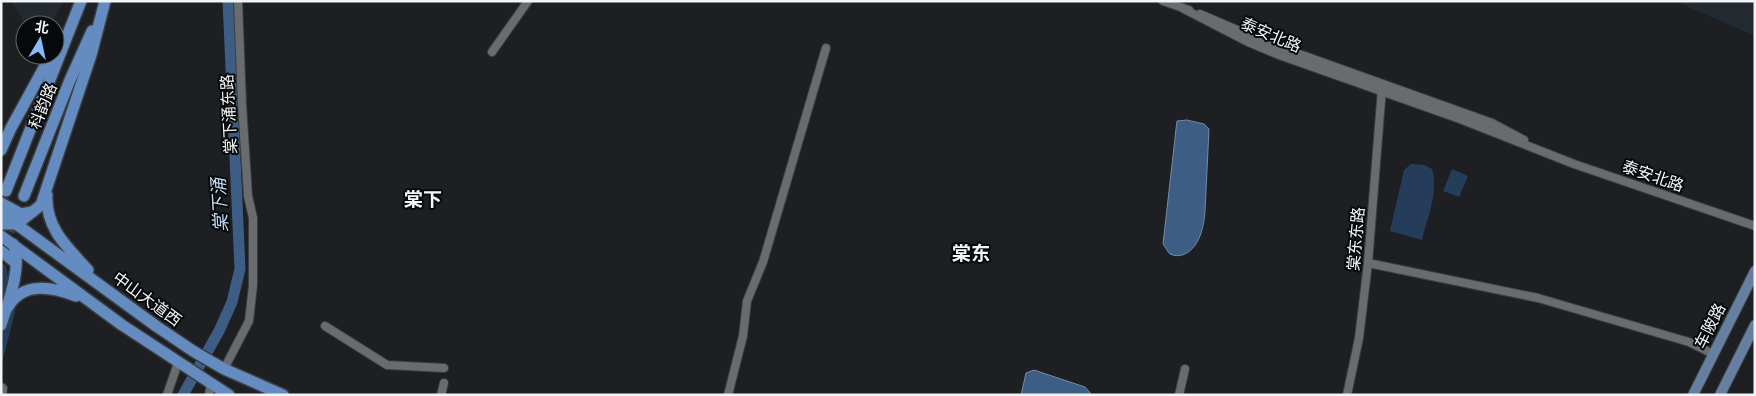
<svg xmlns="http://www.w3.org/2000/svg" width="1756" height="396" font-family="Arial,'Noto Sans SC',sans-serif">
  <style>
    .built { fill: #232931 }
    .green { fill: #253d5b }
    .water { fill: #3e5d85; stroke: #748aa7 }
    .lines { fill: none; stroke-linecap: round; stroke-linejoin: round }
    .river { stroke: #3e5d85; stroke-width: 11 }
    .highway-tunnel { stroke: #3d3f42; stroke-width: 11; stroke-dasharray: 11 5.5; stroke-linecap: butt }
    .minor-casing { stroke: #3b3d3f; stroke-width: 10 }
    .major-casing { stroke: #3b3d3f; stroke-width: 12 }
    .highway-casing { stroke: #3b3d3f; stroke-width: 14 }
    .minor { stroke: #696c6f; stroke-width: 8 }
    .major { stroke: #667fa0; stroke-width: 10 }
    .highway { stroke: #648cc1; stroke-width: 11 }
    .labels { text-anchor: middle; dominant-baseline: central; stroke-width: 4; stroke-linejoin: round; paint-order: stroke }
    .street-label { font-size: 16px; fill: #f2f4f6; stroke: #08090a }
    .water-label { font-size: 18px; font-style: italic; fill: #c4d8f2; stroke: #08090a }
    .quarter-label { font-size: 19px; font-weight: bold; fill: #f2f4f6; stroke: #08090a }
  </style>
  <rect width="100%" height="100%" fill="#1d1f22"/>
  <!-- built -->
  <g class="built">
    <polygon points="11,1 63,1 51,25 26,25"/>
    <polygon points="1675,1 1755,1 1755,36"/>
  </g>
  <!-- green -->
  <g class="green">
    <path d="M1411 164 1424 165 1432 169C1439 192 1427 218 1422 240L1390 231 1404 170Z"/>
    <polygon points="1452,169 1468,176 1459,197 1443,191"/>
    <polygon points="2,263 6,266 15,312 1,367"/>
  </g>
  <!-- water -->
  <g class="water">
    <path d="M1187 120 1204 124 1209 129 1205 211C1204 227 1199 250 1182 255 1179 256 1174 256 1170 254 1168 252 1165 247 1163 244L1176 129 1177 121Z"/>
    <polygon points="1034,370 1085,387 1092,395 1021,395 1026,373"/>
  </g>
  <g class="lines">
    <!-- river -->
    <polyline class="river" points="183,395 219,331 232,302 240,269 228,1"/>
    <!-- highway-tunnel -->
    <polyline class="highway-tunnel" points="3,247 24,196"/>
    <defs>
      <g id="minor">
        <polyline points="1163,1 1189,10"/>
        <polyline points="1184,9 1248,42 1279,55 1460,119 1574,164 1755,226"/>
        <polyline points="1200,14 1263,41 1492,123 1524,140"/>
        <polyline points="492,52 528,1"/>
        <polyline points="1368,263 1538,298 1689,342 1713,354"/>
        <polyline points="325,326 387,365 444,368"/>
        <polyline points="224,369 249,321 253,285 253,218 248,196 242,104 238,1"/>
        <polyline points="1,387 3,388 2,395"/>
        <polyline points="167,395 178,363"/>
        <polyline points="209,395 211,383"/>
        <polyline points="441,395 444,383"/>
        <polyline points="728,395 743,336 747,301 763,262 826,48"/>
        <polyline points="1179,395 1185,369"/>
        <polyline points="1347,395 1359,338 1368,263 1382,88"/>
      </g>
      <g id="major">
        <polyline points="1693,395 1755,271"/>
        <polyline points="1720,395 1755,325"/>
      </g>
      <g id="highway">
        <polyline points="1,150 11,128 51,55"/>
        <polyline points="6,191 81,1"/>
        <path d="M47 195C45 228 68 248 88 270"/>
        <polyline points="24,196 70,80 92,31"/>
        <polyline points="1,203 21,214 32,212"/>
        <polyline points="1,213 156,326 193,351 224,369 283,395"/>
        <polyline points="1,224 17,224 41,205 91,55 105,1"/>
        <polyline points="1,236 122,325 229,395"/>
        <polyline points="1,251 16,263"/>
        <path d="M8 307C23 281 52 287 76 296"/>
        <path d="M1 325C8 303 23 265 13 244"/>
      </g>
    </defs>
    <!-- minor casing -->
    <use href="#minor" class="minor-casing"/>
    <!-- major casing -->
    <use href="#major" class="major-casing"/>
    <!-- highway casing -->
    <use href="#highway" class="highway-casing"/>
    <!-- minor -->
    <use href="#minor" class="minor"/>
    <!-- major -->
    <use href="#major" class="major"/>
    <!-- highway -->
    <use href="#highway" class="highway"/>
  </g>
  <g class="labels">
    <!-- street labels -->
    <g class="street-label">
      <text transform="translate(1271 35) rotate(23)">泰安北路</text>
      <text transform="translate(43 106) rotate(-68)">科韵路</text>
      <text transform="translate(229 114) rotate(-93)">棠下涌东路</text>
      <text transform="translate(1653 176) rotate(19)">泰安北路</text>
      <text transform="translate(1356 239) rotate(-85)">棠东东路</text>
      <text transform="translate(147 299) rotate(36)">中山大道西</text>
      <text transform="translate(1710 326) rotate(-63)">车陂路</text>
    </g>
    <!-- water labels -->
    <g class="water-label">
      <text transform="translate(220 205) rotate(-93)">棠下涌</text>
    </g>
    <!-- quarter labels -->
    <g class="quarter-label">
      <text x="423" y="199">棠下</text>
      <text x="971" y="253">棠东</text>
    </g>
  </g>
  <!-- border -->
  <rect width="1756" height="396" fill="none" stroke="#f2f4f6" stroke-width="5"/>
  <!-- north arrow -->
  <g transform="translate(40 40) rotate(9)"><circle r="24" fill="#08090a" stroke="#666768"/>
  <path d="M0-4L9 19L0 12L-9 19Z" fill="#88bafc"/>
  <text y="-8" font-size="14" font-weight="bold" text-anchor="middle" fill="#f2f4f6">北</text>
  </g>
</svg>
